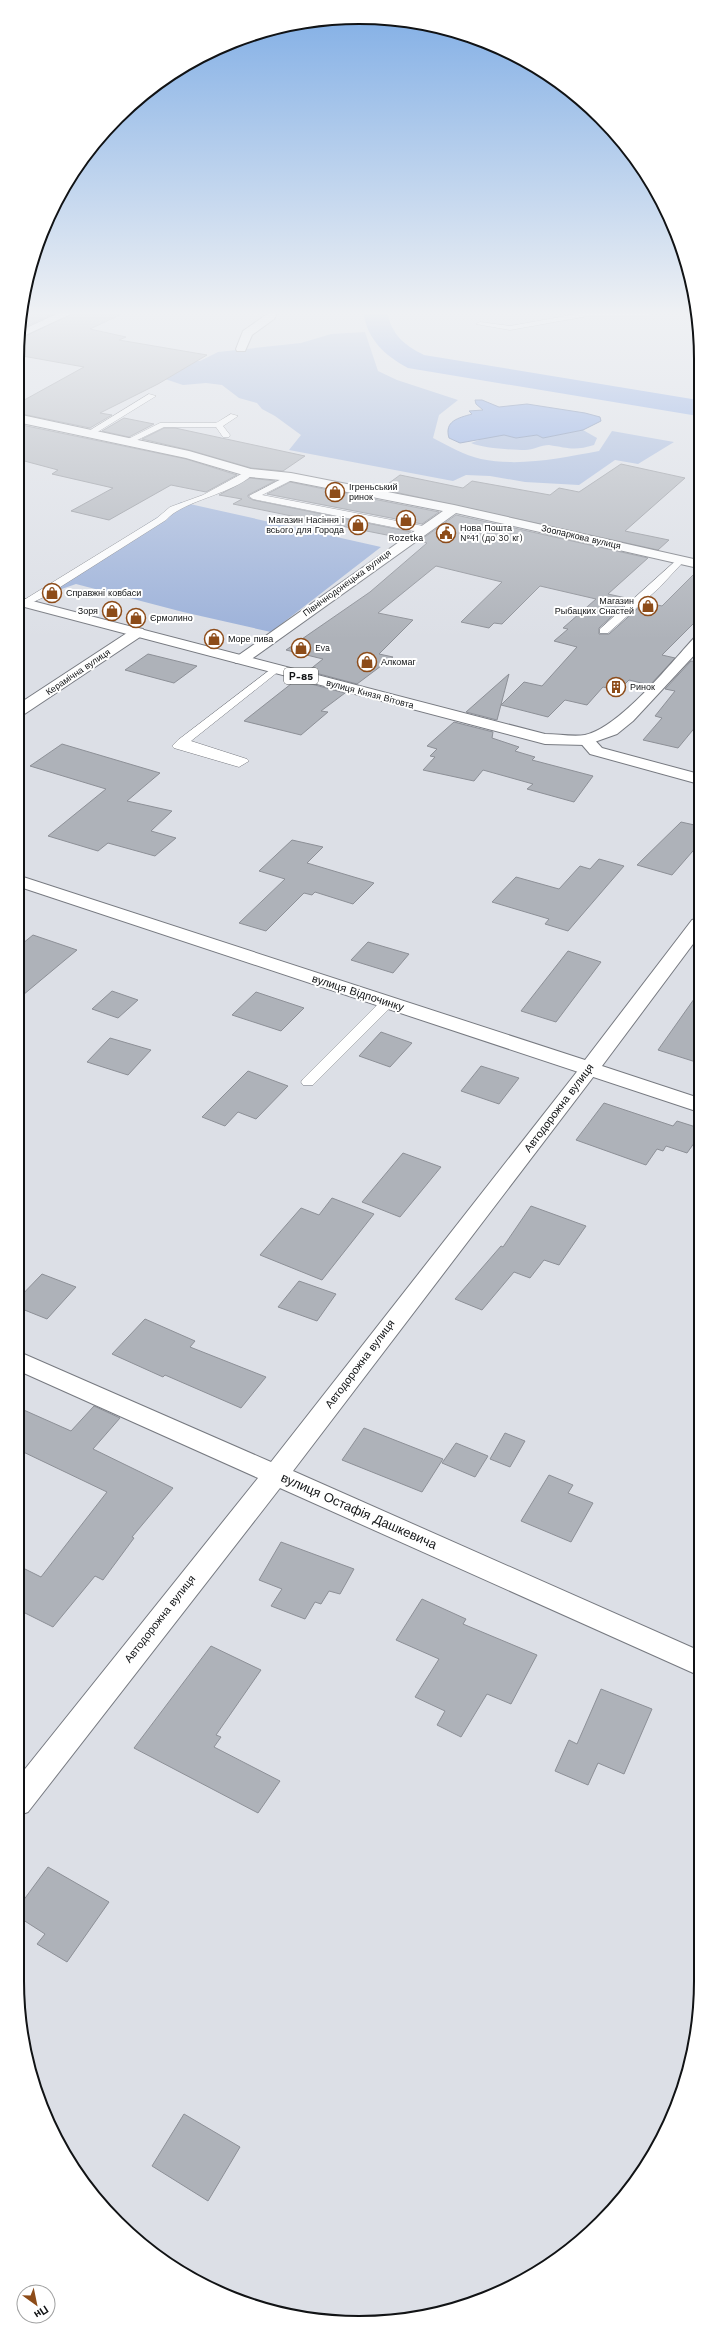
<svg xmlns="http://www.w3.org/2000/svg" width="718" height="2340" font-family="'Work Sans',sans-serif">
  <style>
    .green { fill: #9cb1d9 }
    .water { fill: #82a2e1; stroke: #6077a4 }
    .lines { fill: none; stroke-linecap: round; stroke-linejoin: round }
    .river { fill: #82a2e1; fill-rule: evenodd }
    .building { fill: #aeb2b9; stroke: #8d9097 }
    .lane-casing { stroke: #777a81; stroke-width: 1 }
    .street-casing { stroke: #777a81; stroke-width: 2 }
    .secondary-casing { stroke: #777a81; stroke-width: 2 }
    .primary-casing { stroke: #777a81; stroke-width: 2 }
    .lane { fill: #fff; fill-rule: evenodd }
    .street { fill: #fff; fill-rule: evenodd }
    .secondary { fill: #fff; fill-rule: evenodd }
    .primary { fill: #fff; fill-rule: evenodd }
    .labels { text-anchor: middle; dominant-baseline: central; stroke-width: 4; stroke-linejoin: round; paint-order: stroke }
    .far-poi-label { font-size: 9px; fill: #111315; stroke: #fff; text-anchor: start }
    .far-street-label { font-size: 9px; fill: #111315; stroke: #fff }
    .shield { fill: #fff; stroke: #585a5b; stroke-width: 1 }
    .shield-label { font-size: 10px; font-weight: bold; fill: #111315 }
    .street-label { font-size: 11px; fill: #111315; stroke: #fff }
    .near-street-label { font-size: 13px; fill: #111315; stroke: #fff }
    .rim { fill: none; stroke: #111315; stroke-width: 2 }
  </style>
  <rect width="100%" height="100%" fill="#dcdfe6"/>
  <!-- green -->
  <g class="green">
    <path d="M365 332 378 371 397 380 458 400 439 415 433 438C448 446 464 455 481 459 520 467 561 458 599 451L612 431 674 442 638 464 615 460 579 485 525 482 490 476 466 475 453 481 289 450 301 435 275 416 262 409 257 403 239 398 222 385 206 383 183 385 162 378 152 355 200 361 218 352 301 343 331 334Z"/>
    <path d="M583 430 597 438 594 445C575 451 568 448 549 445 541 445 533 450 525 450 513 450 481 448 471 443L490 436 504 435 516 438 537 435 543 438Z"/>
    <polygon points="181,502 381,547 271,632 183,612 76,584 53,592 45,589"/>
  </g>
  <!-- water -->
  <path class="water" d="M475 400H482L499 407 527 404 585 413 600 417 601 421 583 430 543 438 537 435 516 438 504 435 460 443 449 438C444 421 458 418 472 414L469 411 483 410 476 404Z"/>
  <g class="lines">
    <!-- river -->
    <path class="river" d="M363 311H387C391 334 404 345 424 355L698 400V416L408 368C384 355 367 339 363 311Z"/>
  </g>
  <!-- building -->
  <g class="building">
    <polygon points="22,311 59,311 20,329"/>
    <polygon points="78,311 128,311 90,329 126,337 119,340 207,355 158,384 100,413 112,415 90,428 17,413 17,404 84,367 17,355 19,339"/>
    <polygon points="124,418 154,424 129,437 102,431"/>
    <polygon points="17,424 186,459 237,475 206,492 171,485 109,520 71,511 113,488 52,474 58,470 17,459"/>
    <polygon points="164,428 175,428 305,456 283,471 251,468 189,450 142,439"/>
    <polygon points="621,464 685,478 625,531 669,540 658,550 381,489 400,475 463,488 472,481 550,495 559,488 579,492"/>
    <polygon points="250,478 275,481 248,495 248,497 253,500 411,532 402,538 321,522 233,504 242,499 219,495"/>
    <polygon points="290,482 348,494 439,512 422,524 267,494"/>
    <polygon points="456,515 648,558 608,594 631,599 599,628 599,634 609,634 645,602 662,606 698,570 699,618 662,655 675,658 650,685 629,680 618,691 603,687 587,705 565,700 548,717 501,705 524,682 542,686 577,647 554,641 568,629 563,628 596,599 540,586 502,624 494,623 489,628 461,622 502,582 436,566 378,613 413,620 379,654 393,657 357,684 308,671 323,659 286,650 370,592 427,543 419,541"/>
    <polygon points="148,654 197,666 174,683 125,670"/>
    <polygon points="691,661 699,662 699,722 697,725 678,748 643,740 662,718 655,716 675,691 665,689"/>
    <polygon points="509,674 497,720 466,712"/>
    <polygon points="296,680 345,693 321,711 328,712 301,735 244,721"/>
    <polygon points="454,722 493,732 492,738 519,747 515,751 535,757 532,760 593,776 574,802 527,789 533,784 483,770 474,781 423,770 435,757 430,756 437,749 427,746"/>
    <polygon points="62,744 160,773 127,801 172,811 151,831 176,838 155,856 108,843 98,851 48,836 106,789 30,766"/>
    <polygon points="681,822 699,826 699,844 672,875 637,865"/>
    <polygon points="292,840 323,847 307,863 374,883 353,904 315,892 312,895 304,893 266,931 239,923 285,879 259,871"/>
    <polygon points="599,859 624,866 568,931 545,924 549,919 492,902 516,877 559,889 580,866 590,869"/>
    <polygon points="33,935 77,950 17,1000 17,948"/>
    <polygon points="368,942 409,954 393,973 351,960"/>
    <polygon points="568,951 601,962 556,1022 521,1011"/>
    <polygon points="112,991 138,1000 118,1018 92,1009"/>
    <polygon points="256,992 304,1008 281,1031 232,1015"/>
    <polygon points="699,992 699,1063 658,1050"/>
    <polygon points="381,1032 412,1043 390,1067 359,1056"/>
    <polygon points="110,1038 151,1050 128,1075 87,1062"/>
    <polygon points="481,1066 519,1078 499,1104 461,1091"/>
    <polygon points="248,1071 288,1086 256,1119 238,1112 225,1126 202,1117"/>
    <polygon points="604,1103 673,1126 677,1121 699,1128 700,1135 687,1153 666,1146 663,1151 657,1149 646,1165 576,1140"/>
    <polygon points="403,1153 441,1167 400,1217 362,1202"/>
    <polygon points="332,1198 374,1214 322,1280 260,1255 301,1208 319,1215"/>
    <polygon points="531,1206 586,1226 559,1265 544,1260 530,1278 514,1272 482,1310 455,1299 501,1246 503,1247"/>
    <polygon points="42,1274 76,1287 47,1319 17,1307 17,1300"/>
    <polygon points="299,1281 336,1294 317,1321 278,1307"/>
    <polygon points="145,1319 195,1341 190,1347 266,1377 241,1408 165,1375 163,1377 112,1354"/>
    <polygon points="94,1406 120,1418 93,1449 173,1488 132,1537 134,1538 103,1580 95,1576 53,1627 17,1609 17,1579 25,1569 41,1577 107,1492 17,1449 17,1407 71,1431"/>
    <polygon points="364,1428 443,1459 422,1492 342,1460"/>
    <polygon points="505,1433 525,1441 510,1467 490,1459"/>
    <polygon points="456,1443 488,1456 475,1477 442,1463"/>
    <polygon points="549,1475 573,1485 568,1493 593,1503 571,1542 521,1521"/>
    <polygon points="281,1542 354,1569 340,1594 329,1591 321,1604 315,1602 305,1619 271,1606 282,1589 259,1580"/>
    <polygon points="422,1599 466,1619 463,1624 537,1655 511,1704 487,1694 461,1737 437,1725 445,1711 415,1697 439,1659 396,1640"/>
    <polygon points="211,1646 261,1670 216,1735 221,1737 214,1747 280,1781 258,1813 134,1748"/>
    <polygon points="601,1689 652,1709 624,1774 598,1763 588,1785 555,1771 569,1740 577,1744"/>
    <polygon points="48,1867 109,1902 67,1962 37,1944 45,1934 17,1916 17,1909"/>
    <polygon points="184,2114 240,2147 208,2201 152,2166"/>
  </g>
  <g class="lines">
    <defs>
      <g id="lane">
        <polygon points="655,311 647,316 588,316 510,330 476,324 480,322 510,326 588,312"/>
        <polygon points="149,394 156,396 91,436 84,434"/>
        <polygon points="231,414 238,416 223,426 230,435 229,437 223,437 216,427 164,427 129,444 122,442 160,423 216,423"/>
        <path d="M247 471 254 473C235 494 183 500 166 520L46 596 27 605H21L19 603 157 518 170 507 203 495Z"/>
        <polygon points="291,474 295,477 294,479 262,495 423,526 428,529 423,532 407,530 253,499 249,496"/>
        <polygon points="680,557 685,560 659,588 608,633 600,633 600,629"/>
        <polygon points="275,666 279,667 279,671 191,741 247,759 249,761 239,767 174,748 172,746 178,740"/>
        <polygon points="387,999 394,1003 392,1006 313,1085 303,1085 301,1082 303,1079 382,1000"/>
      </g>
      <g id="street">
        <polygon points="63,311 77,311 19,338 20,331"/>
        <polygon points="268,311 278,311 274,319 252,335 245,351 237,351 236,349 243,331 266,315"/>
        <polygon points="17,414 189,451 251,469 291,473 454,505 698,560 698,568 456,513 246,663 236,663 233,660 236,657 443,511 291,481 250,477 186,458 17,422"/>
        <polygon points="138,628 143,629 145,632 143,635 23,715 17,717 17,705 133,629"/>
        <polygon points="590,1062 597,1064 600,1068 597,1072 293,1471 700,1651 700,1676 280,1488 28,1812 17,1816 17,1779 258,1478 17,1370 17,1351 271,1462 583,1064"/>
      </g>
      <g id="secondary">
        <polygon points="586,735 592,737 602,748 699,774 699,784 590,754 578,740 580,737"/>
        <polygon points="17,875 585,1060 692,920 699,918 699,936 602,1066 699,1098 699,1112 17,886"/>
      </g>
      <path id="primary" d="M17 597 545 734C558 734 573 737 585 735 620 727 669 665 694 638L699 637V650L633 721 617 734 586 745 545 744 17 605Z"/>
    </defs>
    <!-- lane casing -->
    <use href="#lane" class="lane-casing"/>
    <!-- street casing -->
    <use href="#street" class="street-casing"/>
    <!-- secondary casing -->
    <use href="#secondary" class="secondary-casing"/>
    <!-- primary casing -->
    <use href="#primary" class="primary-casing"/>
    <!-- lane -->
    <use href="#lane" class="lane"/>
    <!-- street -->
    <use href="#street" class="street"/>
    <!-- secondary -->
    <use href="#secondary" class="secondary"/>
    <!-- primary -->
    <use href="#primary" class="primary"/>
  </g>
  <!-- sky -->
  <linearGradient id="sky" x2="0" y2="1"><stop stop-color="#7fade5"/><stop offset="0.49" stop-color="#eff1f4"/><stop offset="1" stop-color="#eff1f4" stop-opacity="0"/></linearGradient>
  <rect width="718" height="639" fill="url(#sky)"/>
  <!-- icons -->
  <defs>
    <symbol id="shop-ring" viewBox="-11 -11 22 22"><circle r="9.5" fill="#fff" stroke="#8d4c19" stroke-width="1.5"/><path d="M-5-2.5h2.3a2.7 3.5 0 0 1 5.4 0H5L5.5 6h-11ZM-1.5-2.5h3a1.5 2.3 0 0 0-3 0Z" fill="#8d4c19"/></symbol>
    <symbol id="civic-ring" viewBox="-11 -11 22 22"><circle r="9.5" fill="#fff" stroke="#8d4c19" stroke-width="1.5"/><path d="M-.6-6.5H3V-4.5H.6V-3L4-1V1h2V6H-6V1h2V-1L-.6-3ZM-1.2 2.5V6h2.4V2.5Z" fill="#8d4c19"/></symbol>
    <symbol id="building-ring" viewBox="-11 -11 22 22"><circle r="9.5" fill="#fff" stroke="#8d4c19" stroke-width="1.5"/><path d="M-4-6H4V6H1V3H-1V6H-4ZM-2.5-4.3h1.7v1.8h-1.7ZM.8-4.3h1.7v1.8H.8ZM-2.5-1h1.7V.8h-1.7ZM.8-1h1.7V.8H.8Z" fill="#8d4c19"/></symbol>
  </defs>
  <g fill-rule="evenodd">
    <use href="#shop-ring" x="324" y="481" width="22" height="22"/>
    <use href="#shop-ring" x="395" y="509" width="22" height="22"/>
    <use href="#shop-ring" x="347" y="514" width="22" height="22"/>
    <use href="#civic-ring" x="435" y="522" width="22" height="22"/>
    <use href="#shop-ring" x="41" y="582" width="22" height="22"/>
    <use href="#shop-ring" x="637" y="595" width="22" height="22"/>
    <use href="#shop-ring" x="101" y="600" width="22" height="22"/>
    <use href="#shop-ring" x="125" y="607" width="22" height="22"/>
    <use href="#shop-ring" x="203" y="628" width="22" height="22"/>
    <use href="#shop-ring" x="290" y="637" width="22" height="22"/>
    <use href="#shop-ring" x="356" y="651" width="22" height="22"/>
    <use href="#building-ring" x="605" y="676" width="22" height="22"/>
  </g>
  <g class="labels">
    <!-- far-poi labels -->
    <g class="far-poi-label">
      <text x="349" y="487">Ігреньський<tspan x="349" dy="10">ринок</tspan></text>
      <text x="344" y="520" text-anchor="end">Магазин Насіння і<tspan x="344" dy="10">всього для Города</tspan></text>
      <text x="460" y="528">Нова Пошта<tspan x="460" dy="10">№41 (до 30 кг)</tspan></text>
      <text x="406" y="538" text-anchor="middle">Rozetka</text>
      <text x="66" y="593">Справжні ковбаси</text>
      <text x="634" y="601" text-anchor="end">Магазин<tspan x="634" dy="10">Рыбацких Снастей</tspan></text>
      <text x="98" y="611" text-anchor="end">Зоря</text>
      <text x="150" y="618">Єрмолино</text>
      <text x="228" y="639">Море пива</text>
      <text x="315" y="648">Eva</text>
      <text x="381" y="662">Алкомаг</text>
      <text x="630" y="687">Ринок</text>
    </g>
    <!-- far-street labels -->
    <g class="far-street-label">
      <text transform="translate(581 537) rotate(13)">Зоопаркова вулиця</text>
      <text transform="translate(347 583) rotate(-36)">Північнодонецька вулиця</text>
      <text transform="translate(78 672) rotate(-34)">Керамічна вулиця</text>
      <text transform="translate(370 694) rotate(15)">вулиця Князя Вітовта</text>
    </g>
    <!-- shield labels -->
    <rect class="shield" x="284" y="668" width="34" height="16" rx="3"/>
    <g class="shield-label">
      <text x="301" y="676">Р-85</text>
    </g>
    <!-- street labels -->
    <g class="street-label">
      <text transform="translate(358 993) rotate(18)">вулиця Відпочинку</text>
      <text transform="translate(559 1108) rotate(-53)">Автодорожна вулиця</text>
      <text transform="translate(360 1364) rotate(-53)">Автодорожна вулиця</text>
      <text transform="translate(160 1619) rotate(-52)">Автодорожна вулиця</text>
    </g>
    <!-- near-street labels -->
    <g class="near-street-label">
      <text transform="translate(359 1511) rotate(24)">вулиця Остафія Дашкевича</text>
    </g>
  </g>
  <!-- crop -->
  <path d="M0 0H718V2340H0ZM359 24H359A335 335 0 0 1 694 359V1981A335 335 0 0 1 359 2316H359A335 335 0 0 1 24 1981V359A335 335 0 0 1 359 24Z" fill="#fff" fill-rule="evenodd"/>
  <path class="rim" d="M359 24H359A335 335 0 0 1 694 359V1981A335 335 0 0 1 359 2316H359A335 335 0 0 1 24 1981V359A335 335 0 0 1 359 24Z"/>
  <!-- north arrow -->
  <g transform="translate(36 2304) rotate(147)"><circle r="19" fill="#ffffff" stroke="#a0a1a1"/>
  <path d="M0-3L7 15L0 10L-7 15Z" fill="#8d4c19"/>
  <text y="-6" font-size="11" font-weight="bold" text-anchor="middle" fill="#111315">Пн</text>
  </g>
</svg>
